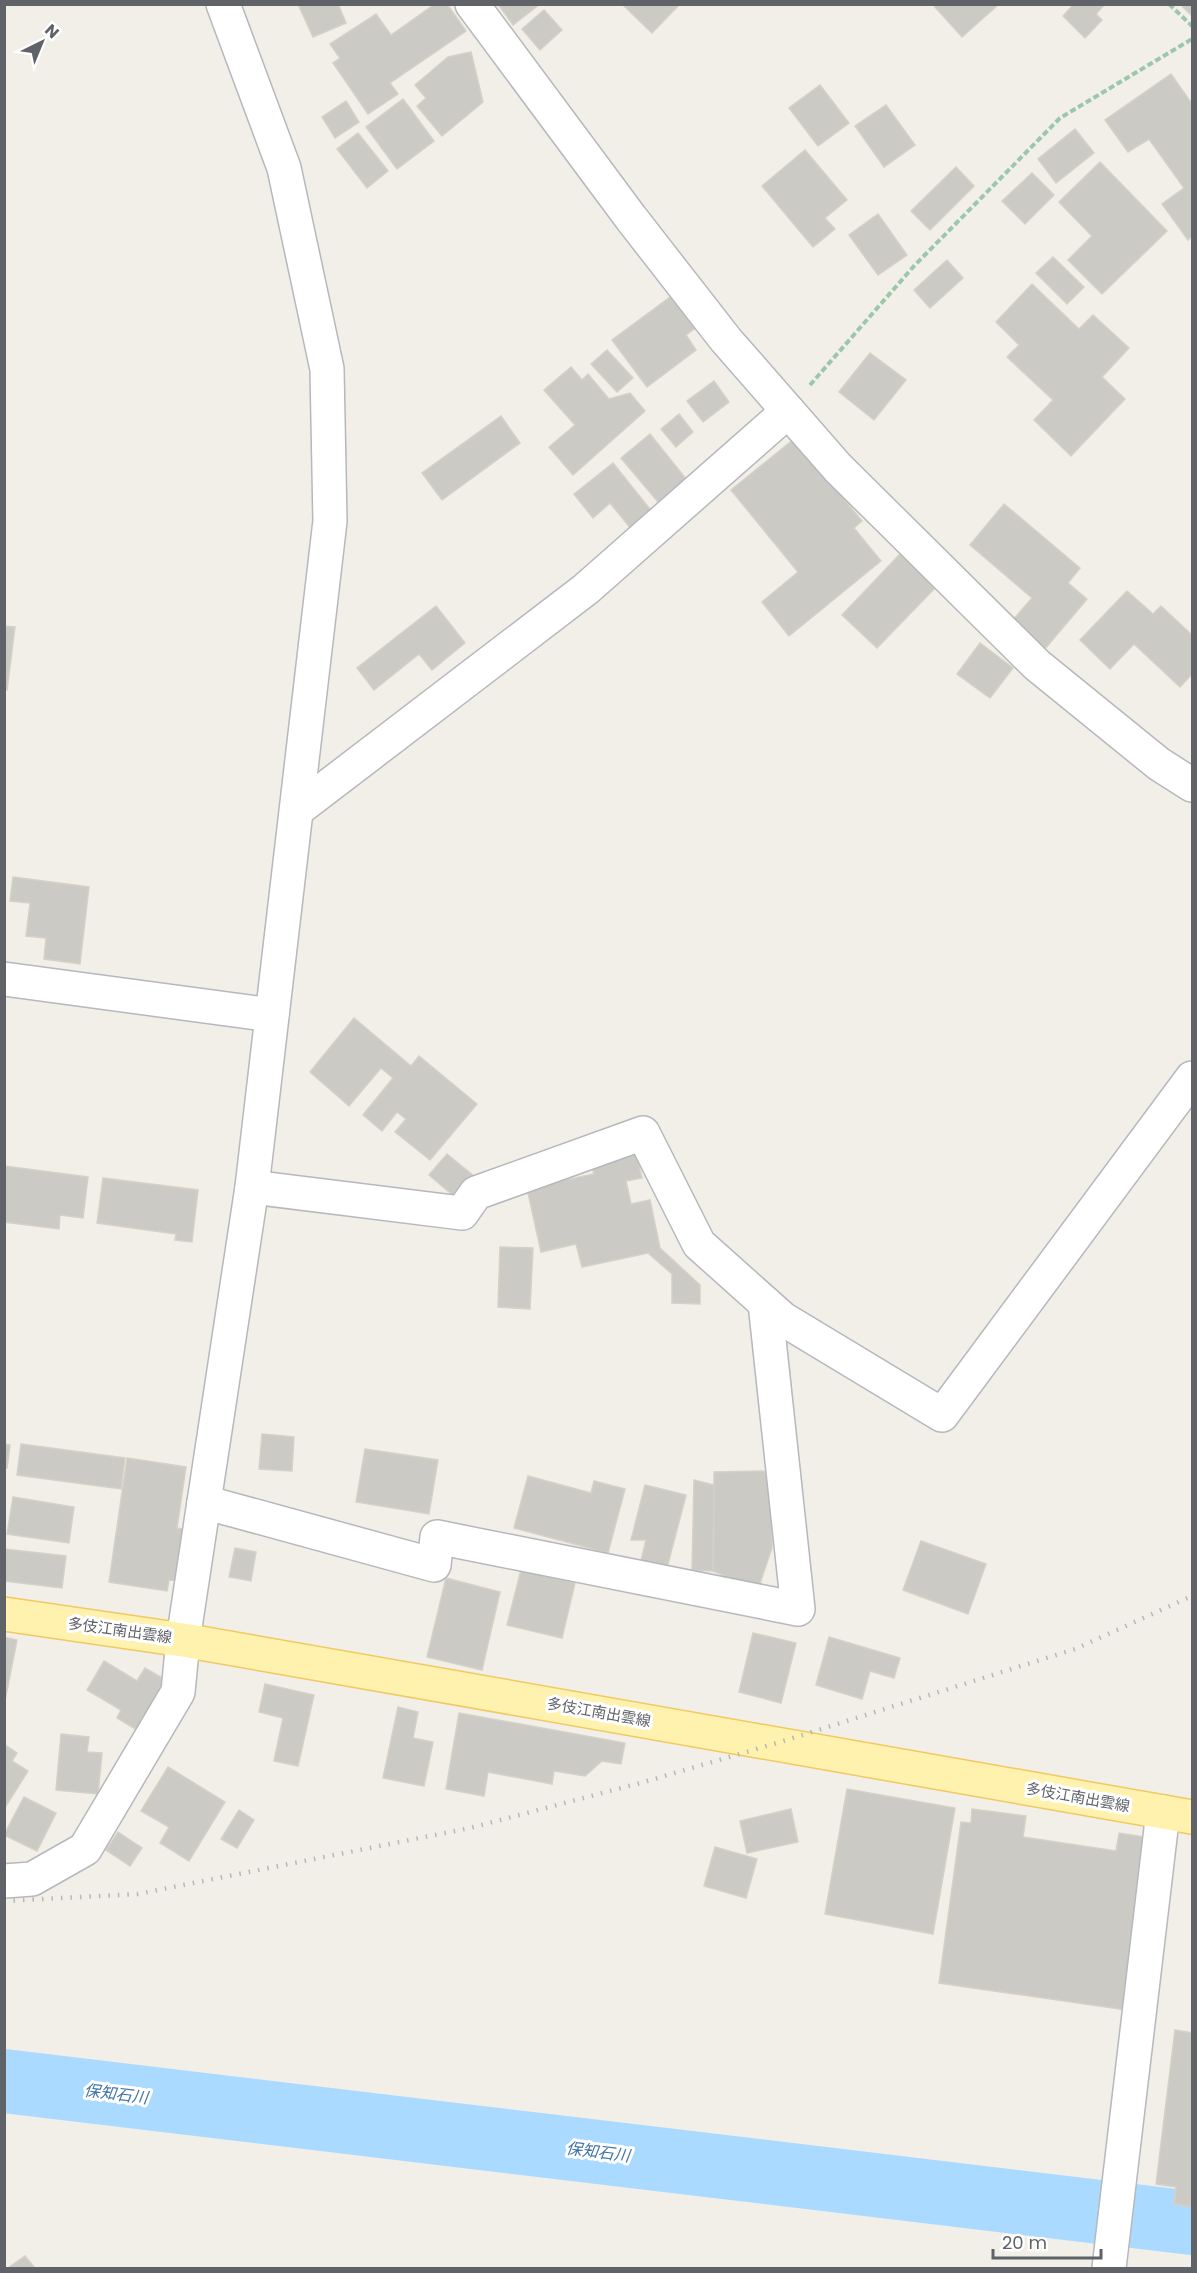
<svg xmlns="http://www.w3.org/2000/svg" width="1197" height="2273" font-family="Poppins,'Noto Sans JP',sans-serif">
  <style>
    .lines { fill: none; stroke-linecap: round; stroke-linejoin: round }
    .river { stroke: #aadaff; stroke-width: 64 }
    .building { fill: #cccac5; stroke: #d6d1c6; stroke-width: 1.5 }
    .minor-casing { stroke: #b5b8bc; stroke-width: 36 }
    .major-casing { stroke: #f2c960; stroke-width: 36 }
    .path { stroke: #9cc7a9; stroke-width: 4; stroke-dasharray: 6 3; stroke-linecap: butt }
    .minor { stroke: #fff; stroke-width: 33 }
    .major { stroke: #fff2af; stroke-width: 33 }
    .rail { stroke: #b6b7b8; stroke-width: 4.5; stroke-dasharray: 1.5 8; stroke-linecap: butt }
    .labels { text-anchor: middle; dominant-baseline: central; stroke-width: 6; stroke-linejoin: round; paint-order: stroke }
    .street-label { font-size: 15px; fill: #5f6368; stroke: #fff }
    .water-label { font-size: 16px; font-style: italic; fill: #4174aa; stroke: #fff }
  </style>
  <rect width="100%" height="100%" fill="#f1efe8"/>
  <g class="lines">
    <!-- river -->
    <polyline class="river" points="4,2081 1192,2223"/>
  </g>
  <!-- building -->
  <g class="building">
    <polygon points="298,4 338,4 346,23 313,37"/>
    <polygon points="435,4 447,4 466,31 390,83 398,94 368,114 333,63 340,58 330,44 376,14 391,35"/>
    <polygon points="498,4 540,4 513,25"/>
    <polygon points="622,4 680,4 652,33"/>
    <polygon points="935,4 999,4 962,37 934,6"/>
    <polygon points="1074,4 1105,4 1096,14 1102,20 1085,38 1063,16"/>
    <polygon points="1183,4 1192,4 1192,16 1182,6"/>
    <polygon points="544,10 562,30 540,50 522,29"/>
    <polygon points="471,52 483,102 442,136 417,106 426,98 415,85 448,57"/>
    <polygon points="1171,74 1192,104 1192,236 1188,240 1162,204 1184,188 1149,139 1128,152 1105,120"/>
    <polygon points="820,85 849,123 818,146 789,108"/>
    <polygon points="403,99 434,141 397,169 366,127"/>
    <polygon points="346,101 359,122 335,138 322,117"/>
    <polygon points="886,105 915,145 884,167 855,126"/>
    <polygon points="1075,129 1094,153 1056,183 1038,159"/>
    <polygon points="358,133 388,171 367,188 337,149"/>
    <polygon points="805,150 847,200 825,218 835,229 813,247 762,186"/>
    <polygon points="1100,162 1167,231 1102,294 1068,260 1092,236 1059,202"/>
    <polygon points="956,167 974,186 930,230 911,211"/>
    <polygon points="1032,173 1054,195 1025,224 1002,201"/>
    <polygon points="878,214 907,255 878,275 849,235"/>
    <polygon points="1053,257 1084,287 1067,304 1036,273"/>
    <polygon points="947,260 963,278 930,308 914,290"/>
    <polygon points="1032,284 1079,329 1093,315 1129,348 1102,377 1125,399 1071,456 1034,420 1053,400 1007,357 1019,345 996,322"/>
    <polygon points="677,292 701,324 686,335 696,350 647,387 612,340"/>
    <polygon points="607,350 633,378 617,392 591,364"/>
    <polygon points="870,353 906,380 874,420 839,392"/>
    <polygon points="571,367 582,380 588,374 609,399 630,393 645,411 573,475 549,447 575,425 544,390"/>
    <polygon points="714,381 729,402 703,422 687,401"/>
    <polygon points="679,414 693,432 676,447 661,429"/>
    <polygon points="501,416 520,443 442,500 422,473"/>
    <polygon points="650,434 686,479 658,502 621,458"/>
    <polygon points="794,439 862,521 854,528 881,561 789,636 762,602 798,572 731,490"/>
    <polygon points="613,463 653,513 632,530 610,503 593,518 574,494"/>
    <polygon points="1004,504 1080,568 1068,583 1087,599 1039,656 1006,628 1032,598 970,545"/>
    <polygon points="900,554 935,588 877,648 842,615"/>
    <polygon points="1127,591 1153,614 1161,606 1192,635 1192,674 1180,687 1134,644 1110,669 1080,640"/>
    <polygon points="436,606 465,643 432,670 419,654 374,690 357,668"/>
    <polygon points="4,626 15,627 7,690 4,690"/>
    <polygon points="980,643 1013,668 990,698 957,674"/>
    <polygon points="13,877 89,887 80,964 44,959 46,938 26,936 30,903 10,901"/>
    <polygon points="354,1018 411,1066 419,1056 477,1104 430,1160 395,1132 406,1119 397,1112 382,1131 363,1115 393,1078 381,1068 349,1106 310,1072"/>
    <polygon points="635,1148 642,1178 626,1181 631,1204 650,1200 660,1248 700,1285 700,1304 672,1303 672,1274 648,1253 582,1267 576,1244 541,1252 527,1188 594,1174 590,1158"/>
    <polygon points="447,1154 474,1176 456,1198 429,1175"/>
    <polygon points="4,1166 88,1177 83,1218 60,1215 59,1229 4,1222"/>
    <polygon points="103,1178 198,1190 192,1242 175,1240 176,1234 97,1223"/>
    <polygon points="500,1247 533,1248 530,1309 498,1307"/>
    <polygon points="262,1434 294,1437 292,1471 259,1469"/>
    <polygon points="4,1444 10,1445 7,1468 4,1468"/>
    <polygon points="21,1444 125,1458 121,1489 17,1475"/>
    <polygon points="365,1449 438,1460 429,1514 356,1502"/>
    <polygon points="127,1458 186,1467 177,1528 188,1530 181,1581 169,1580 167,1591 109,1582"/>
    <polygon points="771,1471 772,1548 758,1589 713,1571 714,1472"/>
    <polygon points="528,1476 591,1493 594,1481 625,1489 608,1553 514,1528"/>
    <polygon points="694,1480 714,1485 713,1571 692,1570"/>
    <polygon points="645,1485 686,1495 667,1568 641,1561 646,1540 631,1540"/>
    <polygon points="13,1497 74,1507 69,1543 7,1534"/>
    <polygon points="921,1541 986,1564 968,1614 903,1590"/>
    <polygon points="235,1548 256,1552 251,1581 229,1577"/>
    <polygon points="4,1549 66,1556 62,1588 4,1581"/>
    <polygon points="521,1570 575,1583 562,1638 507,1625"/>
    <polygon points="446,1578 500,1592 482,1670 427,1657"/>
    <polygon points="753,1633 796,1643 781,1703 739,1692"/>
    <polygon points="4,1637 17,1640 4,1706"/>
    <polygon points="829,1637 900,1658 894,1678 870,1671 862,1699 816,1685"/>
    <polygon points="104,1661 137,1681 145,1668 171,1683 142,1733 117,1718 121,1710 87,1690"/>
    <polygon points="265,1684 314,1695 298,1766 274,1761 283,1718 259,1712"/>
    <polygon points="398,1707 418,1712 413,1738 433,1742 424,1786 383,1778"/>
    <polygon points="459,1713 625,1743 621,1764 602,1761 585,1776 554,1771 552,1784 488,1772 484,1796 446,1789"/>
    <polygon points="61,1734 89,1737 87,1752 102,1753 98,1794 56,1790"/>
    <polygon points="4,1744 17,1753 12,1761 28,1771 6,1806 4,1804"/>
    <polygon points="168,1767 225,1802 189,1861 160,1843 169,1827 141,1811"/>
    <polygon points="847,1789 955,1808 933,1934 825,1914"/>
    <polygon points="24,1797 56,1813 37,1851 4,1835"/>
    <polygon points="791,1809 798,1842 747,1853 740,1821"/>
    <polygon points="972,1809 1026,1816 1023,1837 1116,1851 1119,1833 1157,1839 1133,2011 939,1983 961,1822 971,1823"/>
    <polygon points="239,1810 254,1820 237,1848 221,1839"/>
    <polygon points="118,1832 142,1848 130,1866 106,1850"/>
    <polygon points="715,1847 757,1859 746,1898 704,1886"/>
    <polygon points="1175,2030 1192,2033 1192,2207 1174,2204 1176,2187 1156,2184"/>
    <polygon points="25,2256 35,2268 8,2268"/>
  </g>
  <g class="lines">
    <defs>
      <g id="minor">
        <polyline points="472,4 631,218 726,340 838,468 1037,665 1159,764 1192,785"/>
        <polyline points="297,810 586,589 788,411"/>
        <polyline points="4,979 272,1015"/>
        <polyline points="252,1187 462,1213 476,1193 643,1133 699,1244 783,1319 942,1415 1192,1078"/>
        <polyline points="204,1502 434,1565 437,1537 798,1609 765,1303"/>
        <polyline points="4,1881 32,1879 85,1849 178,1692 183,1640 252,1187 330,521 327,369 284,168 223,4"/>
        <polyline points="1109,2268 1163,1812"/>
      </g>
      <polyline id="major" points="4,1614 183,1640 1192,1817"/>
    </defs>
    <!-- minor casing -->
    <use href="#minor" class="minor-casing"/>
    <!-- major casing -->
    <use href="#major" class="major-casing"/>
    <!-- path -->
    <g class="path">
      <polyline points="1169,4 1192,26"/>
      <polyline points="810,385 914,266 1060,118 1192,39"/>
    </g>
    <!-- minor -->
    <use href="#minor" class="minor"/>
    <!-- major -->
    <use href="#major" class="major"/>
    <!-- rail -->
    <polyline class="rail" points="4,1901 138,1894 470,1828 644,1782 777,1743 1075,1649 1192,1596"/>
  </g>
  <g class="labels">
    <!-- street labels -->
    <g class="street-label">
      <text transform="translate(120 1630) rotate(8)">多伎江南出雲線</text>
      <text transform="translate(599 1712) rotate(10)">多伎江南出雲線</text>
      <text transform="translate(1078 1797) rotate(10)">多伎江南出雲線</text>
    </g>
    <!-- water labels -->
    <g class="water-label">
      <text transform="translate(116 2094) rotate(7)">保知石川</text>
      <text transform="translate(598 2152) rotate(7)">保知石川</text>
    </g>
  </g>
  <!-- border -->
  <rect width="1197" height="2273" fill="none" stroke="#5f6368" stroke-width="12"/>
  <!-- north arrow -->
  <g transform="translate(42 42) rotate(43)" stroke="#ffffff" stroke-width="4.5" paint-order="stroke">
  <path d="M0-4.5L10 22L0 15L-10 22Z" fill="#5f6368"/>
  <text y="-9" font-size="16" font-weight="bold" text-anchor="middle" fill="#5f6368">N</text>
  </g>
  <!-- scale -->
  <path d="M993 2249v9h108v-9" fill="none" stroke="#5f6368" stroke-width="3"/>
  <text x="1002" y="2249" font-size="18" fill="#5f6368" stroke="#ffffff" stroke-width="4.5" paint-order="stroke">20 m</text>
</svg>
